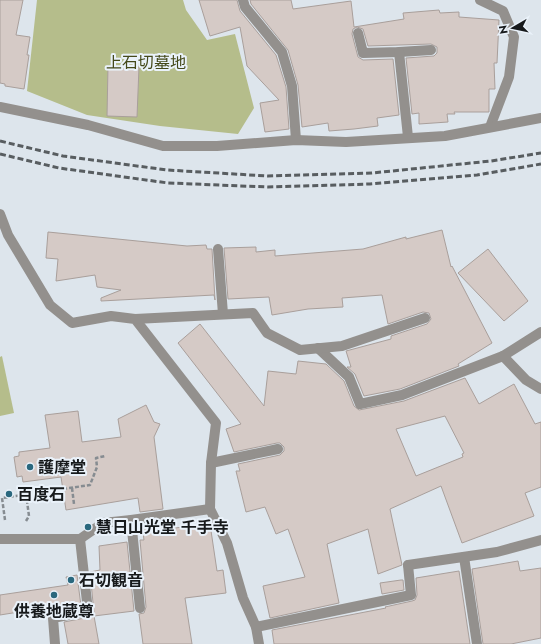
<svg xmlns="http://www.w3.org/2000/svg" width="541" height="644" font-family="Jost,'Noto Sans JP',sans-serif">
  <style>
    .green { fill: #b5bd8b }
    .building { fill: #d5cac6; stroke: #a99f9b; fill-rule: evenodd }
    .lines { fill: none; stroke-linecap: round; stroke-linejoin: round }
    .path { stroke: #868c91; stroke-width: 2.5; stroke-dasharray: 4 2; stroke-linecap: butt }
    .service { stroke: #93908d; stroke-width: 10 }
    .minor { stroke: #93908d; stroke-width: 10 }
    .rail { stroke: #585d60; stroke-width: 3; stroke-dasharray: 6 3; stroke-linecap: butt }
    .poi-dot { fill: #2a687e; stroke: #eaf2fa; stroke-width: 1.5 }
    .labels { text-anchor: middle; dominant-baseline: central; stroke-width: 4; stroke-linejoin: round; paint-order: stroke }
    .park-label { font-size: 16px; fill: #44491a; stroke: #eaf2fa }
    .poi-label { font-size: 16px; font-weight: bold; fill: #171a1c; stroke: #eaf2fa; text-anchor: start }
  </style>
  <rect width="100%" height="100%" fill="#dde5ec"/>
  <!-- green -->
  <g class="green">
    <polygon points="37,0 183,0 186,10 207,40 235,34 254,108 238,134 160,126 87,115 27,91"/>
    <polygon points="2,356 14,413 0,416 0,357"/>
  </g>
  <!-- building -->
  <g class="building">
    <polygon points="0,0 23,0 16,35 30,37 27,55 29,55 24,89 5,86 5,84 0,83"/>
    <polygon points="199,0 237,0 240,11 276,55 286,87 289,129 265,132 260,103 279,100 247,66 240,27 210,36"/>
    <polygon points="250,0 291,0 293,9 351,1 354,27 404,19 403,13 439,10 440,13 459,12 459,17 499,20 497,63 494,63 495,89 489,89 489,112 454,112 455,114 447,114 448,122 419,124 419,113 412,114 406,58 434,56 437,53 437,47 431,44 368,46 363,29 357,27 353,29 352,34 358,57 363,60 393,59 399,115 377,118 378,126 354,129 329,131 328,123 302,127 298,85 288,50 251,4"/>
    <polygon points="108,66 139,67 137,117 107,116"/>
    <polygon points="442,230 451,267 452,266 492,343 458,364 459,366 400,389 364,396 355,374 347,367 351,367 346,351 391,339 391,336 427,324 431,319 429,313 423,312 388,324 382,295 342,298 343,307 308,309 272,315 269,297 228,299 224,248 256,247 256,252 275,250 275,256 363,249 406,237 406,239"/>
    <polygon points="48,232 187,246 206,245 207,249 212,249 215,300 214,295 101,301 101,298 121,290 97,287 95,275 56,281 58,259 46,258"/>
    <polygon points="488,249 528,301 504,321 458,273"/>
    <path d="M200 324 264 406 268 371 296 374 298 361 326 364 344 381 354 406 359 410 404 401 465 378 479 404 514 384 535 424 541 422V487L525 493 534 516 462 543 441 486 390 509 402 565 378 574 368 529 327 544 339 603 270 618 263 586 305 577 288 529 276 534 265 507 246 512 236 471H240L238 464 280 455 284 451V447L280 443H277L234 452 226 429 241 424 178 343ZM445 416 464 453 462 454 463 457 416 476 396 429Z"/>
    <polygon points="146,405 154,422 160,424 154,437 163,509 140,512 138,498 66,510 61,477 23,482 22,476 17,477 14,457 19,456 19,452 50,448 45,415 78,411 82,442 121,437 118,419"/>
    <polygon points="165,522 166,529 210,524 217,571 223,570 226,593 185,598 192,644 143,644 139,614 144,613 146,607 140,540 144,540 142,525"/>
    <polygon points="127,542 134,611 94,616 99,644 68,644 64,622 90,617 94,613 90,572 100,570 99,546"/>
    <polygon points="518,561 520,571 541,568 541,638 511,644 483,644 472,569"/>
    <polygon points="459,571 470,644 274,644 272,630 386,608 385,607 412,601 415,600 417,595 416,578"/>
    <polygon points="77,575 81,606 62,609 62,605 0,615 0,595 68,585 66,577"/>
    <polygon points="401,580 403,580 404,590 382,594 380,583"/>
  </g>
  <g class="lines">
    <!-- path -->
    <g class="path">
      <polyline points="72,488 74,504"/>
      <polyline points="5,520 2,498 90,485 97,467 96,458 105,456"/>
      <polyline points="26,521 29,516 26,494"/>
    </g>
    <!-- service -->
    <g class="service">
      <polyline points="318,348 349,377 360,404 402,395 503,356"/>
      <polyline points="256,627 411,595 408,565"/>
    </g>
    <!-- minor -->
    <g class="minor">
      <polyline points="243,0 245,7 282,52 292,86 296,140"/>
      <polyline points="480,0 503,11 514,37 509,77 490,127"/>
      <polyline points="358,33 363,53 399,52 431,50"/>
      <polyline points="399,52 408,137"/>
      <polyline points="0,107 88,125 163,146 217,146 296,140 346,142 445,136 541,118"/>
      <polyline points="0,214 8,235 50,305 72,323 111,316 135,319 216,423 211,463 210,509 227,543 243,598 256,627 259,644"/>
      <polyline points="218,249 223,314"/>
      <polyline points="135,319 253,313 267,333 300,350 342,346 425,318"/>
      <polyline points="541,332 503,356 526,380 541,389"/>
      <polyline points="211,463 278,449"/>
      <polyline points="131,520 140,608"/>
      <polyline points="0,539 80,539 88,611 53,618 55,644"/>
      <polyline points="80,539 103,523 131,520 210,509"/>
      <polyline points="464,557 477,644"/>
      <polyline points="408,565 497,552 541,540"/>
    </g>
    <!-- rail -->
    <g class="rail">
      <polyline points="0,141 63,156 167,170 268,176 372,173 491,161 541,153"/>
      <polyline points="0,154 59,168 168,183 268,187 370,184 477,175 541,164"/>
    </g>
  </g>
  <!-- markers -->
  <g class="poi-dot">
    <circle cx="30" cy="467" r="4"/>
    <circle cx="9" cy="494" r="4"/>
    <circle cx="88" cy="527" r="4"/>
    <circle cx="71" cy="580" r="4"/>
    <circle cx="54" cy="595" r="4"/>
  </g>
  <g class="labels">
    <!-- park labels -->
    <g class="park-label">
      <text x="146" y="62">上石切墓地</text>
    </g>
    <!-- poi labels -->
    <g class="poi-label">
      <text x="38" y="467">護摩堂</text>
      <text x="17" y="494">百度石</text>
      <text x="96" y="527">慧日山光堂 千手寺</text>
      <text x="79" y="580">石切観音</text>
      <text x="54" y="611" text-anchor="middle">供養地蔵尊</text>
    </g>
  </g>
  <!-- north arrow -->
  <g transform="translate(513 28) rotate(261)" stroke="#eaf2fa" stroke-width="3" paint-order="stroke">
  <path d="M0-3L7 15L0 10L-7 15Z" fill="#171a1c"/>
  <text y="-6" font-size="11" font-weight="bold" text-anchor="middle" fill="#171a1c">N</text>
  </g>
</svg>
